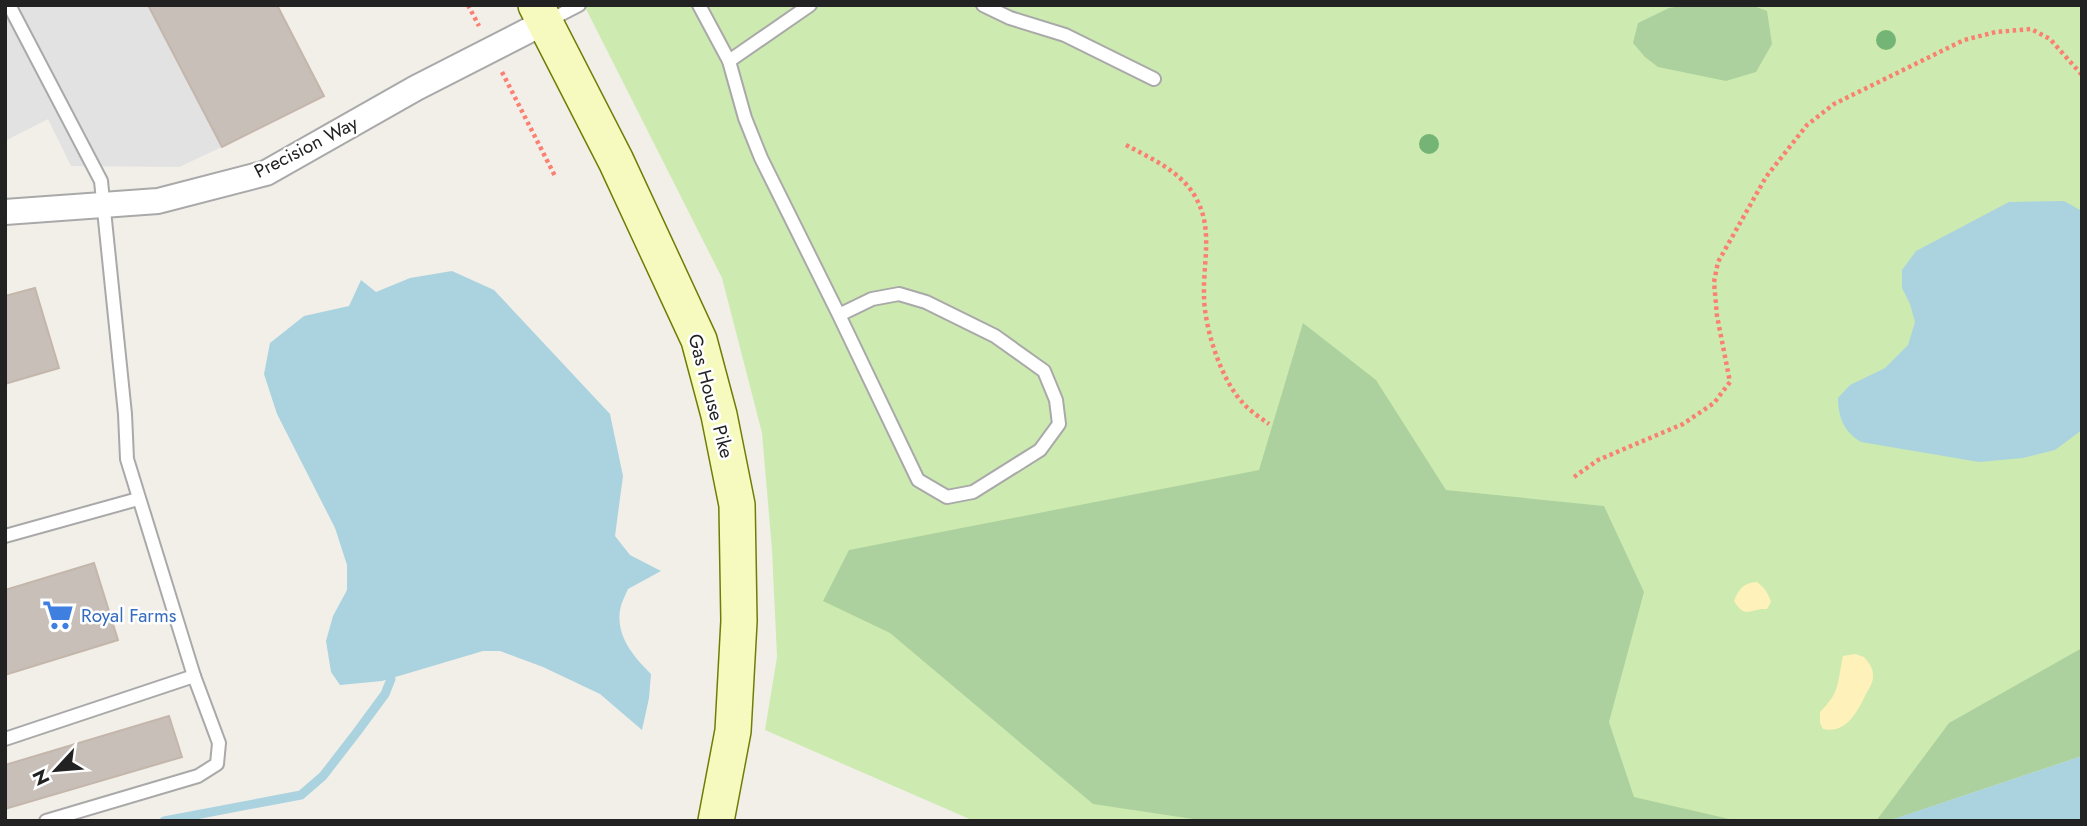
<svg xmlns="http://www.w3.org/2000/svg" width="2087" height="826" font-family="Jost,sans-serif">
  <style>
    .grass { fill: #cdebb0 }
    .forest { fill: #add19e }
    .sand { fill: #fff1ba }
    .parking { fill: #e2e2e2 }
    .water { fill: #aad3df }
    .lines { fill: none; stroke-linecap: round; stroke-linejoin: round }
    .stream { stroke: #aad3df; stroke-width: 9 }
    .building { fill: #c7bfb8; stroke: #c4b6ab; stroke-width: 2 }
    .lane-casing { stroke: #a9a9a9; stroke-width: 16 }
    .street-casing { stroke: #a9a9a9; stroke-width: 28 }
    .secondary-casing { stroke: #707d05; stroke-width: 38 }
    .path { stroke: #fa8072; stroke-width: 4.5; stroke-dasharray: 3.5 3.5; stroke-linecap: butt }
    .lane { stroke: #fff; stroke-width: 12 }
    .street { stroke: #fff; stroke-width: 24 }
    .secondary { stroke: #f7fabf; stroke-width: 35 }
    .tree { fill: #74b475 }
    .labels { text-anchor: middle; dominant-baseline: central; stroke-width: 5; stroke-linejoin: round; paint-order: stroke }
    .street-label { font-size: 19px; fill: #222; stroke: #fff }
    .shop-label { font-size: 19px; fill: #366cbe; stroke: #fff; text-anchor: start }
  </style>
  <rect width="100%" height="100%" fill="#f2efe9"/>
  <!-- grass -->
  <polygon class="grass" points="584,5 2082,5 2082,803 2055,821 974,821 765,730 777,657 772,550 762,433 722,278"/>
  <!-- forest -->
  <g class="forest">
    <polygon points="1687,5 1751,5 1767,11 1772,44 1756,72 1726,81 1658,67 1645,57 1633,43 1638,23 1669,8"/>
    <polygon points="1303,323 1376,380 1446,490 1604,506 1644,592 1609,722 1634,797 1738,821 1206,821 1093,804 890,633 823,601 849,550 1259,470"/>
    <polygon points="2082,648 2082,756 1888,821 1876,821 1949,723"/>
  </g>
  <!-- sand -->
  <g class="sand">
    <path d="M1757 582C1765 588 1768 593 1771 602L1767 609C1749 608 1746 620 1734 601 1739 588 1744 583 1757 582Z"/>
    <path d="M1855 654 1864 657C1869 663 1874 669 1873 677 1873 684 1867 691 1864 698 1856 714 1845 734 1823 729L1820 723V712C1841 691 1837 683 1843 656Z"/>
  </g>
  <!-- parking -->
  <polygon class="parking" points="5,5 148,5 222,147 179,167 71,166 48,119 5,141"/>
  <!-- water -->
  <g class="water">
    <path d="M2064 201 2082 211V430L2055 450 2023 458 1979 462 1861 442C1844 432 1838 417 1838 398L1850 385 1885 368 1908 345 1915 322 1910 304 1902 288V270L1916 251 2009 202Z"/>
    <path d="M452 271 494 290 610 414 623 476 615 536 630 555 661 571 628 589C625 596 621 603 620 610 616 637 634 657 651 674L649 698 642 730 600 694 543 667 500 651H483L382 681 340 685 331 672 326 641 333 616 347 590V565L335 528 277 414 264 374 270 343 304 316 349 306 361 280 376 292 410 278Z"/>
    <polygon points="2082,756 2082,821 1888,821"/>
  </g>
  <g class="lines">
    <!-- stream -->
    <polyline class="stream" points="164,821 301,795 323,776 357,732 385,694 391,679"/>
  </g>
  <!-- building -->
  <g class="building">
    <polygon points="148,5 277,5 324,96 222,147"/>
    <polygon points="35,288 59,368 5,384 5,296"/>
    <polygon points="94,563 118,640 5,675 5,590"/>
    <polygon points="169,716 182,757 5,809 5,765"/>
  </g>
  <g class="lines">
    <defs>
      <g id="lane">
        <polyline points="9,5 101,181 125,414 127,459 194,676 219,743 217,764 198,776 46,821"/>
        <polyline points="699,5 729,61 745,118 761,158 839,315 918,480 947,497 973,492 1040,450 1059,424 1056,400 1044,371 995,336 926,302 899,294 872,299 839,315"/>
        <polyline points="983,5 1010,18 1065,35 1154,79"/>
        <polyline points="546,22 579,5"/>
        <polyline points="729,61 810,5"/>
        <polyline points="5,536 138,499"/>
        <polyline points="5,739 194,676"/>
      </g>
      <polyline id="street" points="5,212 158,201 266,173 416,88 545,22"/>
      <polyline id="secondary" points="536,5 616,161 699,340 719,415 737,505 739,621 733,731 716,821"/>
    </defs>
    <!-- lane casing -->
    <use href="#lane" class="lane-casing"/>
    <!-- street casing -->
    <use href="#street" class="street-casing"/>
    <!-- secondary casing -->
    <use href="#secondary" class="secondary-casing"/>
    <!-- path -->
    <g class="path">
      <polyline points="468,5 479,26"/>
      <polyline points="502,72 556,178"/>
      <path d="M1126 145C1152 159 1183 172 1197 200 1213 230 1203 263 1204 295 1204 327 1221 381 1244 404 1251 412 1261 418 1269 424"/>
      <polyline points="1574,477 1598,460 1683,424 1714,403 1730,382 1717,316 1714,282 1718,262 1766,177 1807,125 1834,104 1964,40 1996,32 2031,29 2050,39 2082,75"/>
    </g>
    <!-- lane -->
    <use href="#lane" class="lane"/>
    <!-- street -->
    <use href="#street" class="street"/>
    <!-- secondary -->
    <use href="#secondary" class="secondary"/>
  </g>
  <!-- trees -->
  <g class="tree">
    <circle cx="1886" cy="40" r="10"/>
    <circle cx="1429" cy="144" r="10"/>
  </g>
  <!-- icons -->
  <defs>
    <symbol id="supermarket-bare" viewBox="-9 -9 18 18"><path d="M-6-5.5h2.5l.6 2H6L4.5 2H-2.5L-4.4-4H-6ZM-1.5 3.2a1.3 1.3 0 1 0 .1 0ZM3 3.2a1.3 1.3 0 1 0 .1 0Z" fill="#3f7fe0" stroke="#fff" stroke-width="2.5" paint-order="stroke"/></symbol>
  </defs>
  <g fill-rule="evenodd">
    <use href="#supermarket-bare" x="36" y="593" width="44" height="44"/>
  </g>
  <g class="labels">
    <!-- street labels -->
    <g class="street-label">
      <text transform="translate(306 147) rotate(-27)">Precision Way</text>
      <text transform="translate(711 396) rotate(75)">Gas House Pike</text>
    </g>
    <!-- shop labels -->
    <g class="shop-label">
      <text x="81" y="615">Royal Farms</text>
    </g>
  </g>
  <!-- border -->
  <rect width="2087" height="826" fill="none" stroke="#222222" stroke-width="14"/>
  <!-- north arrow -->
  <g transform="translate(56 770) rotate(244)" stroke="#ffffff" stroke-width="5" paint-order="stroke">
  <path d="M0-5L12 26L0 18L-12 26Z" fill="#222222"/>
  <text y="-10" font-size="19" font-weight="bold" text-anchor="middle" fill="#222222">N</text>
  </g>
</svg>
